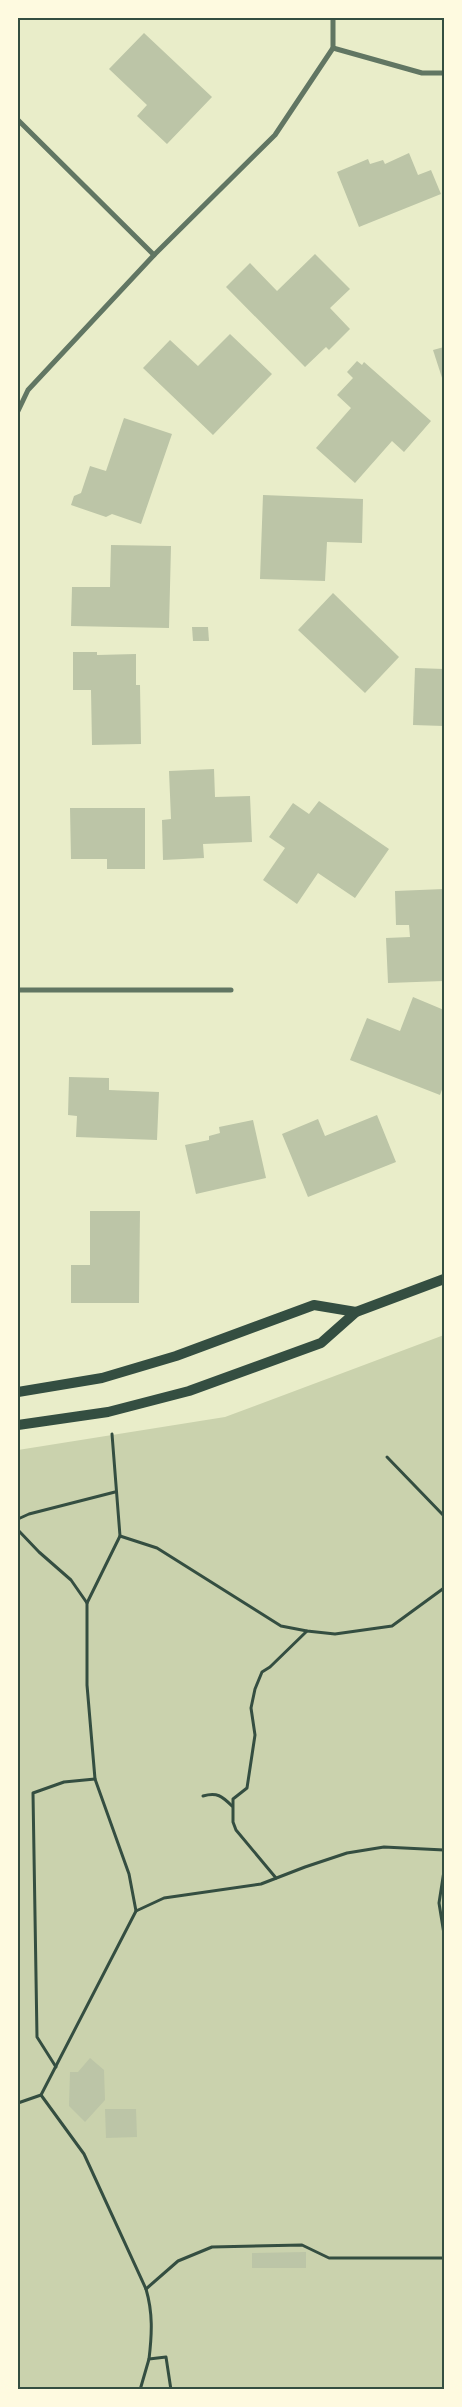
<svg xmlns="http://www.w3.org/2000/svg" width="462" height="2407" font-family="Manrope,sans-serif">
  <style>
    .green { fill: #cad2ad }
    .building { fill: #bcc5a7 }
    .lines { fill: none; stroke-linecap: round; stroke-linejoin: round }
    .path { stroke: #344e41; stroke-width: 3 }
    .minor { stroke: #617663; stroke-width: 5 }
    .secondary { stroke: #344e41; stroke-width: 10 }
    .neatline { fill: none; stroke: #344e41; stroke-width: 2 }
  </style>
  <rect width="100%" height="100%" fill="#e9edc9"/>
  <!-- green -->
  <polygon class="green" points="444,1335 444,2389 18,2390 18,1450 225,1417"/>
  <!-- building -->
  <g class="building">
    <polygon points="144,33 212,97 167,144 137,116 147,105 109,69"/>
    <polygon points="409,153 418,175 431,170 441,194 359,227 337,172 368,159 370,164 383,160 385,164"/>
    <polygon points="315,254 350,289 330,308 350,329 329,350 326,347 305,367 226,287 250,263 277,291"/>
    <polygon points="230,334 272,374 213,435 143,368 170,340 198,366"/>
    <polygon points="444,347 444,384 433,350"/>
    <polygon points="357,361 362,365 364,362 431,421 404,452 392,441 355,483 316,448 351,408 337,395 353,378 347,372"/>
    <polygon points="124,418 172,434 141,524 112,514 106,517 71,505 74,496 81,493 90,466 106,471"/>
    <polygon points="263,495 363,499 362,543 327,542 325,581 260,579"/>
    <polygon points="111,545 171,546 169,628 71,626 72,587 110,587"/>
    <polygon points="333,593 399,657 365,693 298,630"/>
    <polygon points="192,627 208,627 209,641 193,641"/>
    <polygon points="73,652 97,652 97,655 136,654 136,685 140,685 141,744 92,745 91,690 73,690"/>
    <polygon points="415,668 444,669 444,726 413,725"/>
    <polygon points="214,769 215,797 250,796 252,842 203,844 204,858 163,860 162,820 171,819 169,771"/>
    <polygon points="319,801 389,849 355,898 318,873 297,904 263,880 285,848 269,837 293,803 309,814"/>
    <polygon points="70,808 145,808 145,869 107,869 107,859 71,859"/>
    <polygon points="444,889 444,981 388,983 386,938 410,937 409,925 396,925 395,891"/>
    <polygon points="413,997 444,1010 444,1084 440,1095 350,1060 367,1018 400,1031"/>
    <polygon points="69,1077 109,1078 109,1090 159,1092 157,1140 76,1137 77,1116 68,1115"/>
    <polygon points="377,1115 396,1162 308,1197 282,1134 318,1119 325,1136"/>
    <polygon points="253,1120 266,1178 196,1194 185,1145 209,1140 209,1136 220,1133 219,1127"/>
    <polygon points="90,1211 140,1211 139,1303 71,1303 71,1265 90,1265"/>
    <polygon points="90,2058 104,2070 105,2100 85,2122 69,2106 70,2072 78,2072"/>
    <polygon points="105,2109 136,2109 137,2137 106,2138"/>
    <polygon points="306,2252 306,2268 252,2268 252,2253"/>
  </g>
  <g class="lines">
    <!-- path -->
    <g class="path">
      <polyline points="112,1434 120,1536 87,1603 87,1685 95,1779 129,1874 136,1911"/>
      <polyline points="387,1457 444,1516"/>
      <polyline points="18,1519 29,1514 115,1492"/>
      <polyline points="18,1530 39,1552 71,1580 87,1603"/>
      <polyline points="120,1536 157,1548 281,1626 307,1631 335,1634 392,1626 444,1588"/>
      <path d="M203 1796C217 1792 222 1796 232 1806"/>
      <polyline points="444,1871 439,1903 444,1934"/>
      <polyline points="276,1878 236,1830 233,1822 233,1799 247,1788 255,1735 251,1708 255,1689 262,1672 270,1667 307,1631"/>
      <polyline points="56,2067 37,2037 33,1793 64,1782 95,1779"/>
      <path d="M41 2095 84 2154 146 2289C153 2313 152 2334 149 2359"/>
      <polyline points="18,2103 41,2095 136,1911 164,1898 261,1884 305,1867 347,1853 384,1847 444,1850"/>
      <polyline points="146,2289 178,2261 212,2247 302,2245 329,2258 444,2258"/>
      <polyline points="140,2390 149,2359 166,2357 171,2390"/>
    </g>
    <!-- minor -->
    <g class="minor">
      <polyline points="333,48 422,73 444,73"/>
      <polyline points="18,120 154,255"/>
      <polyline points="18,411 28,390 154,255 275,135 333,48 333,18"/>
      <polyline points="18,990 231,990"/>
    </g>
    <!-- secondary -->
    <g class="secondary">
      <polyline points="18,1392 102,1378 176,1356 314,1305 356,1312"/>
      <polyline points="18,1425 108,1412 189,1391 321,1343 356,1312 444,1279"/>
    </g>
  </g>
  <!-- border -->
  <rect width="462" height="2407" fill="none" stroke="#fefae0" stroke-width="38"/>
  <rect x="19" y="19" width="424" height="2369" class="neatline"/>
</svg>
